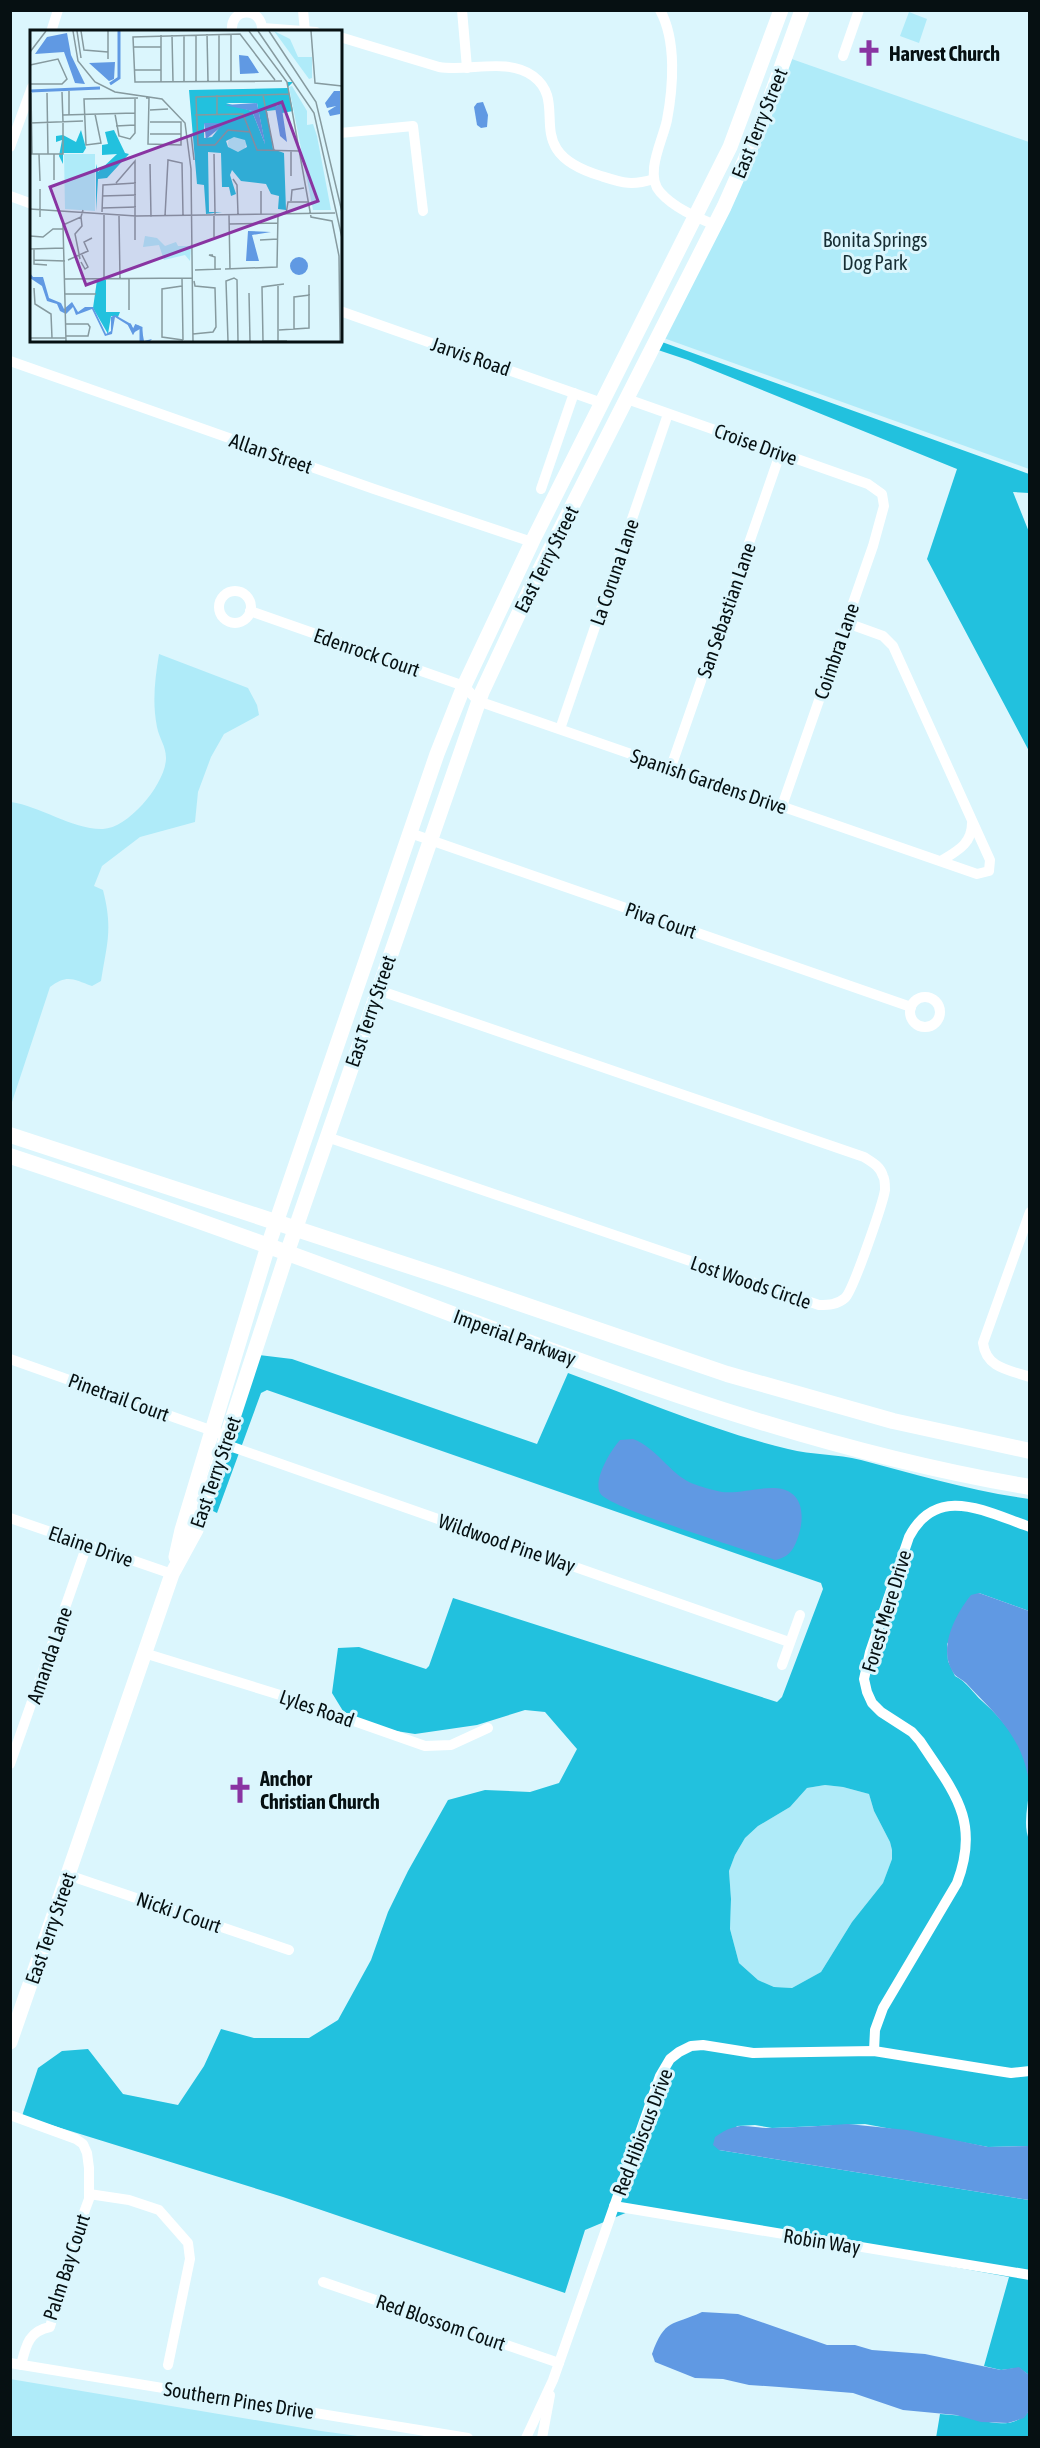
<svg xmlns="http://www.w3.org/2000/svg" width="1040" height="2448" font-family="'Asap Condensed',sans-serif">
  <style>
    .green { fill: #afebf9 }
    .forest { fill: #22c1de; fill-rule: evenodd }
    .water { fill: #6099e3 }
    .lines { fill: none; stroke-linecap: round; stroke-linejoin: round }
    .street { stroke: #fff; stroke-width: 10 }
    .secondary { stroke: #fff; stroke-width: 15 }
    .primary { stroke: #fff; stroke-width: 16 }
    .labels { text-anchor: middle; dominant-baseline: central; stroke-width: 6; stroke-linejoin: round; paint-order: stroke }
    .poi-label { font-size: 20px; font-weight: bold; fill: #061012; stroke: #dbf6fd; text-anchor: start }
    .street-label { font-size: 20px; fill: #061012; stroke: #dbf6fd }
    .park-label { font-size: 20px; fill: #172e34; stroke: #dbf6fd }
    .inset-river { fill: none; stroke: #6099e3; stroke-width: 3 }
    .inset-road { fill: none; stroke: #869a9f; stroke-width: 1.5 }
    .view { fill: #8934a2; fill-opacity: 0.15; stroke: #8934a2; stroke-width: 3 }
    .inset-edge { fill: none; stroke: #061012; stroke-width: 3 }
  </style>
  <rect width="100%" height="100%" fill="#dbf6fd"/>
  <!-- green -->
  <g class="green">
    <polygon points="909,12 927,19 919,43 900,36"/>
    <polygon points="786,57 1029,142 1029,469 658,336"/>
    <path d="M159 654 248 688 257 705 259 715 224 734 211 757 198 792 195 822 140 837 102 866 94 886 103 890C113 929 107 943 101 981L92 986C73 979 67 974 50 987L11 1105V802C40 806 73 830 103 829 129 828 166 783 166 758 166 746 159 738 157 727 152 702 155 679 159 654Z"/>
    <polygon points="825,1785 843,1787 869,1794 874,1811 890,1842 892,1850 892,1859 883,1883 852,1922 821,1972 792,1988 774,1987 758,1980 739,1963 730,1929 731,1899 729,1871 735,1855 745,1838 758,1826 790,1807 807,1788"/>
    <polygon points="10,2379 321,2431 365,2437 11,2437"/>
  </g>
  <!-- forest -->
  <g class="forest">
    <polygon points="662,342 1029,474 1029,493 1013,492 1029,532 1029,751 927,559 957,469 688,360 658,350"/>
    <path d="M259 1355 292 1359 537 1444 568 1373C640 1399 713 1431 788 1449 812 1455 837 1454 861 1460 917 1475 972 1491 1029 1499V1611L979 1593 947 1644 948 1661 955 1676C967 1682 973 1693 982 1701 1006 1722 1028 1750 1029 1783 1030 1803 1021 1823 1030 1842L1029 2146 988 2147 865 2124 772 2128 755 2125 737 2126 719 2150 1029 2200V2375L1019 2368 1001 2370 984 2366 1009 2277 635 2209 585 2230 565 2293 283 2197 22 2116 38 2068 62 2051 88 2049 123 2094 178 2105 204 2066 221 2029 254 2038H309L338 2020 371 1960 388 1912 408 1871 448 1800 485 1790 530 1792 559 1783 577 1749 545 1712 525 1710 477 1725 415 1734 371 1727 343 1711 332 1693 338 1648 359 1647 426 1669 429 1666 453 1598 777 1702 782 1697 823 1589 821 1583 267 1390 261 1393 217 1513 209 1509ZM825 1785 843 1787 869 1794 874 1811 890 1842 892 1850V1859L883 1883 852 1922 821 1972 792 1988 774 1987 758 1980 739 1963 730 1929 731 1899 729 1871 735 1855 745 1838 758 1826 790 1807 807 1788Z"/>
    <path d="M1029 2411V2437L936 2438 940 2414C948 2415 956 2415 964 2416 986 2422 1013 2431 1029 2411Z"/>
  </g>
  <!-- water -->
  <g class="water">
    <polygon points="483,102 488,115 487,127 481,128 477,125 474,107 477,103"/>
    <path d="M633 1439C657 1448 668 1472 691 1483 701 1487 712 1490 722 1492 741 1494 766 1485 782 1489 806 1495 804 1522 797 1540 793 1551 787 1558 775 1560 751 1551 607 1508 600 1493 593 1479 611 1450 620 1440Z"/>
    <path d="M979 1593 1029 1611V1782C1022 1736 996 1715 966 1683 963 1680 958 1678 955 1675 936 1651 955 1615 971 1595Z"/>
    <path d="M848 2124 907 2130 988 2147 1029 2146V2200L719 2150 713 2145 715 2137C741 2119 747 2129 773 2128 798 2127 823 2126 848 2124Z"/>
    <path d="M702 2312 738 2314 827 2345H855L872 2350 925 2354 1001 2370 1019 2367 1029 2375V2411L1024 2418 1008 2423 981 2422 956 2415 903 2410 853 2393 779 2387 749 2385 723 2379 695 2378 655 2362 652 2354C665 2318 672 2326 702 2312Z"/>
  </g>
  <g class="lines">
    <!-- street -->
    <g class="street">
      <polyline points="303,10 305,32"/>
      <polyline points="462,10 467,68"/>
      <path d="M660 10C677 41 673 88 667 120 663 140 644 174 660 192 674 208 696 217 715 225"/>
      <polyline points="263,28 316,32"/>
      <polyline points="51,32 58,10"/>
      <path d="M232 32C229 6 264 6 262 32"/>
      <path d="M340 37 439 67C469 72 507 57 533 76 572 105 517 151 601 176 623 183 631 186 654 179"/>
      <polyline points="843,56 859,10"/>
      <polyline points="340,133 413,126 423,211"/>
      <polyline points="10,147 32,87"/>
      <polyline points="10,196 32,204"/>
      <polyline points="340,311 602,403"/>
      <polyline points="10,361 374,489 532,542"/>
      <polyline points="627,399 868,484 882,494 884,506 873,546 782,806"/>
      <polyline points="541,489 574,393"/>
      <circle cx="235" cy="607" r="16"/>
      <polyline points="250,611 464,686 478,701 977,874 989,871 990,860 893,646 883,636 847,623"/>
      <polyline points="560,729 668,414"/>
      <polyline points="671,767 780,454"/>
      <polyline points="410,833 911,1007"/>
      <path d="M941 861C957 851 972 844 972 823"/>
      <circle cx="925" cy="1012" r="15"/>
      <path d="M327 1137 819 1305C828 1305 837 1305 845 1298 853 1291 883 1203 885 1190 885 1186 885 1179 883 1176 880 1166 872 1162 864 1157L378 990"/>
      <path d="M1030 1212 983 1343C986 1368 1009 1370 1030 1377"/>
      <polyline points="10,1359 227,1436"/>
      <polyline points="224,1444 789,1642"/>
      <polyline points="10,1518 172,1574"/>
      <polyline points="144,1653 280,1695 425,1746 451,1745 488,1728"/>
      <polyline points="782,1665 800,1615"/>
      <polyline points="10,1764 87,1545"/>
      <polyline points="68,1875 289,1950"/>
      <path d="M874 2051 875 2030 883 2008 957 1883C981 1820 953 1791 920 1741L912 1732 881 1712 872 1703 867 1692 864 1679 870 1652 909 1537C937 1483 986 1512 1030 1527"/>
      <path d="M10 2115 76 2139 83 2144 87 2153 89 2168V2199L75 2237 50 2327C29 2331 26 2345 21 2365"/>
      <polyline points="89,2194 129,2200 159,2210 188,2243 190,2259 168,2365"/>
      <polyline points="614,2206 1030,2275"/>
      <polyline points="323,2282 559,2363"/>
      <polyline points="10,2363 468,2438"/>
      <polyline points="526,2438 553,2380 660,2076 670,2059 679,2052 691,2046 703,2045 753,2053 874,2051 998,2071 1011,2073 1030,2071"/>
      <polyline points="542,2438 550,2395"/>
    </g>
    <!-- secondary -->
    <g class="secondary">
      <polyline points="176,1557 182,1530 268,1246 437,754 464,686 532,542 730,147 781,10"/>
      <polyline points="10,2042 172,1574 196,1530 287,1253 482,692 532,585 724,207 760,126 802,10"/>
    </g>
    <!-- primary -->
    <g class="primary">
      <polyline points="10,1135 443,1277 727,1374 893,1421 1030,1451"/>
      <path d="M10 1156C159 1205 306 1259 452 1314 640 1384 831 1454 1030 1487"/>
    </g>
  </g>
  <!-- icons -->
  <defs>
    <symbol id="church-bare" viewBox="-9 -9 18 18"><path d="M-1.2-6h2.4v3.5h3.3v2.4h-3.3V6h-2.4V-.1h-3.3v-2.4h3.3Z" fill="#8934a2" stroke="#dbf6fd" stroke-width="2.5" paint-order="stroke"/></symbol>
  </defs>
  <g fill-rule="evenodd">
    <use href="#church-bare" x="850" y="34" width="38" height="38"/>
    <use href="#church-bare" x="221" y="1771" width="38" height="38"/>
  </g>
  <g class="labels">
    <!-- poi labels -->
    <g class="poi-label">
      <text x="889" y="53">Harvest Church</text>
      <text x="260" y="1778">Anchor<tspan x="260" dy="23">Christian Church</tspan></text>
    </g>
    <!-- street labels -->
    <g class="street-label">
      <text transform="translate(759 123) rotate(-68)">East Terry Street</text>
      <text transform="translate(471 356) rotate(19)">Jarvis Road</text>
      <text transform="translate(756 444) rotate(20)">Croise Drive</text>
      <text transform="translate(271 453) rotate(19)">Allan Street</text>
      <text transform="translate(546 559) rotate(-63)">East Terry Street</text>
      <text transform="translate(614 572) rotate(-71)">La Coruna Lane</text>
      <text transform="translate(726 610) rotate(-71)">San Sebastian Lane</text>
      <text transform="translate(836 651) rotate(-71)">Coimbra Lane</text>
      <text transform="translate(367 652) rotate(19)">Edenrock Court</text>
      <text transform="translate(709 781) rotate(19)">Spanish Gardens Drive</text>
      <text transform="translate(661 920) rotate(19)">Piva Court</text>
      <text transform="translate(370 1011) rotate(-71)">East Terry Street</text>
      <text transform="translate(751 1282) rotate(19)">Lost Woods Circle</text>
      <text transform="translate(515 1337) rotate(20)">Imperial Parkway</text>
      <text transform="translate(119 1397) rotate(20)">Pinetrail Court</text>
      <text transform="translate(215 1472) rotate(-71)">East Terry Street</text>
      <text transform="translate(507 1543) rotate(19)">Wildwood Pine Way</text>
      <text transform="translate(91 1546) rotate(19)">Elaine Drive</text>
      <text transform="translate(886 1611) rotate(-73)">Forest Mere Drive</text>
      <text transform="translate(49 1655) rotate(-71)">Amanda Lane</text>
      <text transform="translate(317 1708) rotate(19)">Lyles Road</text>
      <text transform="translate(179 1912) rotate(19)">Nicki J Court</text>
      <text transform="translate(50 1928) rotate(-71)">East Terry Street</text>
      <text transform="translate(642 2132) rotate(-69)">Red Hibiscus Drive</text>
      <text transform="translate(822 2241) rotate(9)">Robin Way</text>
      <text transform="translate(66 2267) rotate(-72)">Palm Bay Court</text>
      <text transform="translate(441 2322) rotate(19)">Red Blossom Court</text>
      <text transform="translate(239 2400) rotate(9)">Southern Pines Drive</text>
    </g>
    <!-- park labels -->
    <g class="park-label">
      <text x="875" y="239">Bonita Springs<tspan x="875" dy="23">Dog Park</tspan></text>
    </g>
  </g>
  <!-- overview -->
  <g transform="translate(30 30)">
    <rect width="312" height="312" fill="#dbf6fd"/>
    <path d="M244 1 260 9 268 27H282V48L279 49ZM262 56 277 81V95L283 94 287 106 301 180H283L259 57ZM198 114a9 9 0 1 1 18 0a9 9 0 1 1-18 0ZM34 124H65V181L35 179ZM115 206 127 208 135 216 146 212 148 216H161L160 231 155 225 134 230 129 215 113 217Z" fill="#afebf9"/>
    <path d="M257 52H263L258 57 263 81 252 83 247 75 246 80 237 81 243 119 254 123 256 180 248 179 249 166 241 164 236 154 211 151 202 140 200 145 206 164 201 166 199 157H192L191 123 178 122 179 182H192L176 184 174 155 167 154 159 60 258 58ZM196 73H227L235 114 222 81ZM193 93 182 107 174 108V94ZM204 107 215 110 217 117 208 122 198 117 196 111ZM51 100 56 118 53 123H33V134L29 126 32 110 26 112V106L33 105 46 112ZM84 100 95 123 99 124 77 148 68 149 66 181V134L68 142 87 124 72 125V115L78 114 75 102ZM67 250H76V282H90L88 287 81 286 78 304 63 278Z" fill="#22c1de" fill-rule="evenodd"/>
    <path d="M37 3 41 25 55 54 45 53 34 22 5 24 17 7ZM209 25 218 26 229 43 210 44ZM85 32 84 49 79 51 59 33ZM304 61H310V84L300 86 298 81 306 76 297 78 295 73ZM227 73 235 113V114L222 81 195 75ZM249 75 252 79 257 112 250 106 245 77ZM174 93H193L195 94 176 109ZM218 201 241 202 222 205 229 231H216ZM260 236a9 9 0 1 1 18 0a9 9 0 1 1-18 0ZM0 243 3 247H13L19 268 31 273 34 279 42 272 48 282 55 277H63L76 304 81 301V287L85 285 101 294 104 300 108 295 112 300 114 311 122 309 120 311H111L110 299 103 303 101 297 85 287 82 304 75 306 62 279 46 285 43 277 36 284 30 281 27 274 17 271 12 256 0 248Z" fill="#6099e3"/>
    <path class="inset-river" d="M80 54 89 48V1M0 61 70 58M99 294 103 302 106 296 111 298V311"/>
    <path class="inset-road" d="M43 1 48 31 65 52 85 62 132 69 155 93 161 139 163 311M47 1 51 28M51 1 54 20 78 22M78 1V29M219 1 257 52 281 187 302 191 309 226 310 311M228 1 284 83 312 208M239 1 286 72 312 182M281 1 285 53 312 56M177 4 178 51M189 4V51M201 4V51M131 5V52M142 5 143 52M154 5V51M166 5V51M103 17H131M0 22 16 1M0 35 28 29 37 49 32 54H0M104 40H131M245 50 210 4 103 7 105 52 252 51M39 61V85M32 62 33 92M1 63 2 124M17 63 18 124M187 65V85M233 65 244 121M116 68H119L118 114 151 115V92H120M120 80 138 79M65 84 71 113 56 115 54 69 108 68M85 84 89 106 100 109 105 103V68M33 85 105 83M165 85 213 84 227 120 270 121M0 93 53 91M86 96 105 95M220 102 198 100 185 115H168L166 67 259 64M120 104H151M161 104 164 130M261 121V146M0 124H33V93M9 124 10 151M24 124V150M184 124 185 184M120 134 121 187M203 149 207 155 208 184M86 153 105 131V210M10 159V187M231 161V184M72 166 106 165M261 171 262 160 274 158M72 178 106 177M0 179 106 186 305 183M72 182 73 155 106 153M74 184V249M184 184V207M256 184 258 172H279M199 185 200 239M89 186 90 249M135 186 138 130 152 133 153 185M199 194 248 193M0 206 13 207 23 199H33M230 210 248 209M0 219 34 218M4 219V234L17 235M183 225H179L185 227V240M50 229 45 204 52 196 51 187M4 230 35 231M38 230 58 221 54 212 62 208M51 232 55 239 58 237 52 225M195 239 247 237 248 184M165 240 191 239M152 248 153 310M35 249 163 248M248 254V311M152 256 132 259V307L153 310M4 258 5 274 21 284 22 308M219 263 220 311M35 264H66M99 280V249M36 294H58L60 297 58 306H36M249 300 279 298V255M264 300V267L280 265M163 304 183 302 186 297 185 258 165 256 164 251M0 308H36M36 311 33 195 51 187 53 180M198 311 196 251 204 248 207 250 208 311M232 311H257M233 311 232 257 254 254"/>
    <path class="view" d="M252 72 288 171 56 255 20 157Z"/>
    <rect width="312" height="312" class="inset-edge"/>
  </g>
  <!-- border -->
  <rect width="1040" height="2448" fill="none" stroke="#061012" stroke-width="24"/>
</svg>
